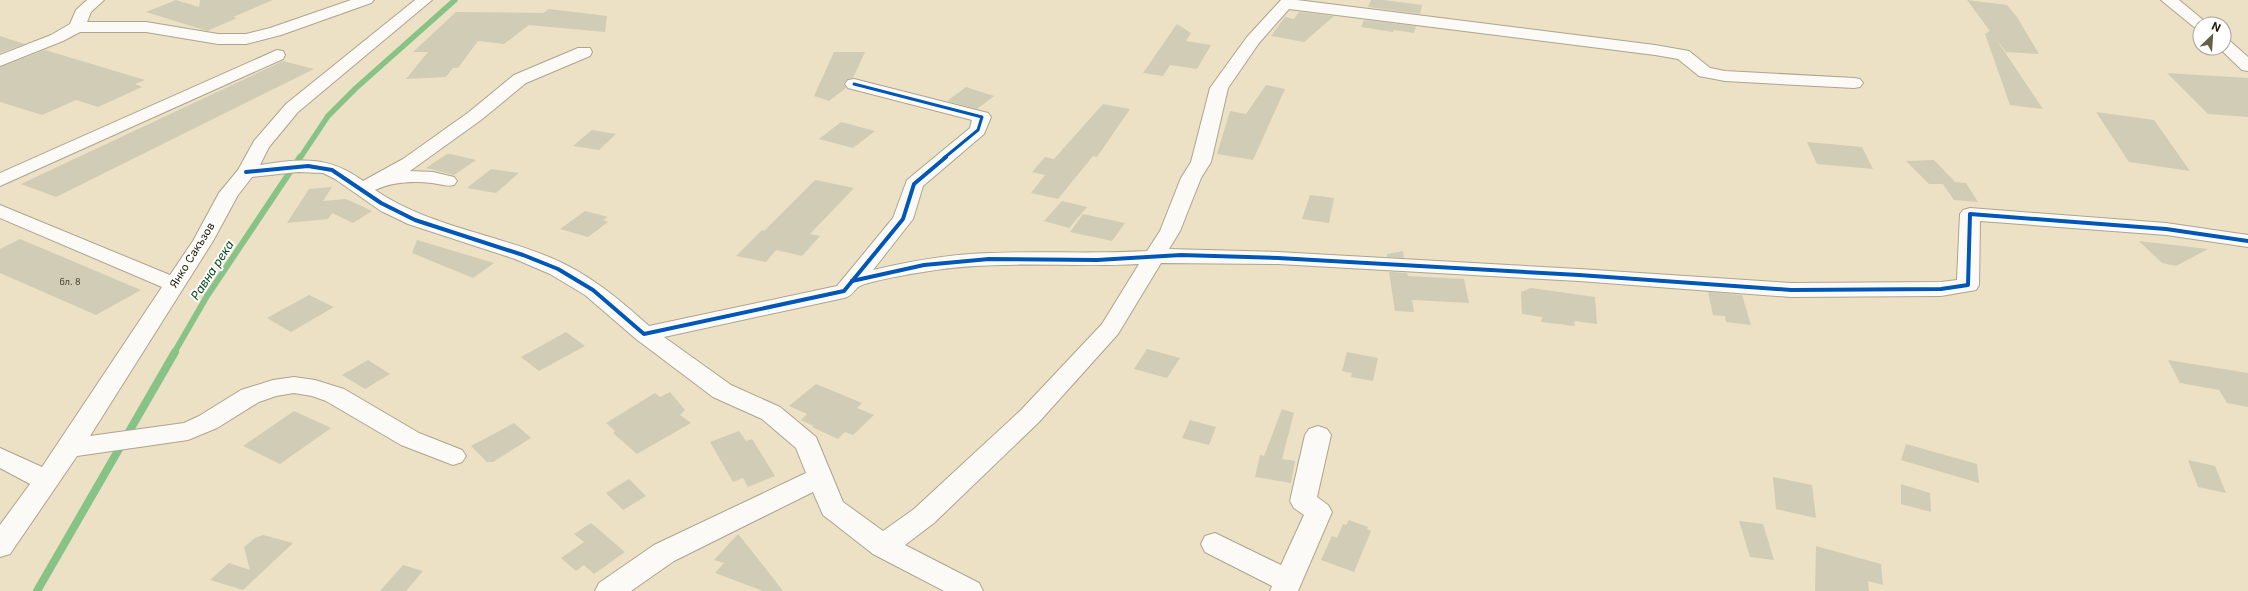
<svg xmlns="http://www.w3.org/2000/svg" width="2248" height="591" font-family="Inter,sans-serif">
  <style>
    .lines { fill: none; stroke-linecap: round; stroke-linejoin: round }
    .stream-far2 { stroke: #87c287; stroke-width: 5.5 }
    .stream-far1 { stroke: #87c287; stroke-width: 6 }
    .stream { stroke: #87c287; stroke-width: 8 }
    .building { fill: #d1ccb5 }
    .minor-casing { stroke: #ada48f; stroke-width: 2 }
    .minor { fill: #fcfaf6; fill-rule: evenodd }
    .cycleway-far1-casing { stroke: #fff; stroke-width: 5 }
    .cycleway-casing { stroke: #fff; stroke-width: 6 }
    .cycleway-far1 { stroke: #0057b8; stroke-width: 3 }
    .cycleway { stroke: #0057b8; stroke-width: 4 }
    .labels { text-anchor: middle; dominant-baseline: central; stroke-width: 4; stroke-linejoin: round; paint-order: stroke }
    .number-label { font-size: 9px; fill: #4c4631 }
    .street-label { font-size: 11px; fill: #201905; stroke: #fff }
    .water-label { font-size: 12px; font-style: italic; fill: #0a4d1e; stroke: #fff }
  </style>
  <rect width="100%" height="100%" fill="#ece1c5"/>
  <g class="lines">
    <!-- stream-far2 -->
    <polyline class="stream-far2" points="300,158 328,116 356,88 455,0"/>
    <!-- stream-far1 -->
    <polyline class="stream-far1" points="174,353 207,296 300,157"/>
    <!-- stream -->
    <polyline class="stream" points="37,591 175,352"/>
  </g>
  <!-- building -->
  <g class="building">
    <polygon points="176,0 199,7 200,0 273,0 233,17 237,18 207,31 146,12"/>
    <polygon points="1371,0 1383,0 1422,5 1420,14 1368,7"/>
    <polygon points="1967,0 2007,5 2017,17 2039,54 2006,52 1996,39 2043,109 2010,105 1985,34 1990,31"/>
    <polygon points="549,9 607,16 605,32 529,25 504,44 478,41 458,68 453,68 446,77 406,79 428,52 413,52 456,12 543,13"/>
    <polygon points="1299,12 1334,16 1304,42 1271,36 1285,17 1294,19"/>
    <polygon points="1364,20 1416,26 1414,33 1394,30 1393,32 1361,27"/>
    <polygon points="1177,24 1191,33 1186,41 1211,45 1197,69 1170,65 1163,76 1143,73"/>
    <polygon points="0,36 25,44 0,53"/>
    <polygon points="45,50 145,80 135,84 142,87 98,107 76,100 42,115 0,102 0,67"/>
    <polygon points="834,52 865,52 853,78 848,79 844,83 846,88 829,101 814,96"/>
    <polygon points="283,61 314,69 56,197 21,184"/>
    <polygon points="2167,73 2248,78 2248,117 2208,114"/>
    <polygon points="1266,85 1285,89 1253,160 1217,154 1230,111 1246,114"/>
    <polygon points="966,87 994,96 977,109 947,101"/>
    <polygon points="1103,104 1130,109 1097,157 1093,156 1058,199 1031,193 1045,175 1032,172 1045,157 1054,159"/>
    <polygon points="2096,112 2154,120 2190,171 2129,162"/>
    <polygon points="841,122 875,131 853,148 819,139"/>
    <polygon points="592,130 616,134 599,150 573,146"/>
    <polygon points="1807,142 1862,147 1873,169 1817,164"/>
    <polygon points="447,154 451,154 476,160 454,175 426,168"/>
    <polygon points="1934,160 1955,182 1966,183 1978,202 1954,200 1943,184 1929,184 1906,161"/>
    <polygon points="491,169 519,173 496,193 467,188"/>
    <polygon points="815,180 854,188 810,234 820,236 802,256 776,250 766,262 736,256 762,230 764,231"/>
    <polygon points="332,187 323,201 346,199 372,211 353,223 332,213 328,219 287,223 309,189"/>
    <polygon points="1310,195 1334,198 1329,223 1302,219"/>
    <polygon points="1062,201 1087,207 1069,228 1044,221"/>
    <polygon points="585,211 608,217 603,220 608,222 588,237 560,229"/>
    <polygon points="1083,214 1125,223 1112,241 1070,232"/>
    <polygon points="20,239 141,290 96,315 0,273 0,249"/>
    <polygon points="417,240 494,263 473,278 412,253"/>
    <polygon points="2139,241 2208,249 2176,266 2162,263"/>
    <polygon points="1403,251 1404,258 1387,257 1387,254"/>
    <polygon points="1389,272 1407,273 1408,276 1464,279 1469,303 1412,300 1414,312 1395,311"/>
    <polygon points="1531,288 1595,297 1597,324 1574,321 1575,326 1541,322 1542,317 1522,314 1521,292"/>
    <polygon points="1708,292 1742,295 1751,325 1726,322 1725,316 1713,315"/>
    <polygon points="309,295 334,307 291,332 267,318"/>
    <polygon points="566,332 585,346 539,371 521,357"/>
    <polygon points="1147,349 1180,358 1167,378 1134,369"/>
    <polygon points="1347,352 1378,358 1373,381 1351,377 1352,373 1342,371"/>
    <polygon points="368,360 390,374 365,389 342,375"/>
    <polygon points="2168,360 2248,373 2248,407 2227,403 2219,390 2180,383"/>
    <polygon points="816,384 862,403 857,408 874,415 853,435 845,432 838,439 812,427 814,426 801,420 807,414 789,406"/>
    <polygon points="670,392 685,410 680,415 691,423 637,454 613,433 615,431 606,423 655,393 660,397"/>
    <polygon points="1282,409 1294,413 1282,459 1295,461 1291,483 1255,477 1260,455 1264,456"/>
    <polygon points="294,411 331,428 280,464 243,446"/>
    <polygon points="1190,420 1216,427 1209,445 1182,438"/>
    <polygon points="514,423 531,438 493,462 487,462 471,446"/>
    <polygon points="739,431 746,441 752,439 775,476 748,487 743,478 733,482 710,442"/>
    <polygon points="1906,444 1977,464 1979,483 1901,460"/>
    <polygon points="2188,460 2215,466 2226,493 2198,487"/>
    <polygon points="1773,477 1812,485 1816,518 1776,509"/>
    <polygon points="629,479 646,496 623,510 606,493"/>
    <polygon points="1901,484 1930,493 1931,512 1901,504"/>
    <polygon points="1349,520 1368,527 1367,529 1371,531 1354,572 1321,560 1332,536 1337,538 1343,524 1346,525"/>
    <polygon points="1739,521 1763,524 1774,560 1750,557"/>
    <polygon points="591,523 625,552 594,574 584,565 576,571 561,558 584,542 574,534"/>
    <polygon points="738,534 751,550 783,591 763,591 715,573 724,563 714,560"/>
    <polygon points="263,535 293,543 243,590 210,580 229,563 250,570 244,547 255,538"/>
    <polygon points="1816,546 1881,564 1883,585 1868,581 1869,591 1815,591"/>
    <polygon points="403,565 423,571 406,591 380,591"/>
  </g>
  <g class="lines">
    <defs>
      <g id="minor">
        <polygon points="87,0 104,0 91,12 87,22 146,22 218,34 246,34 270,28 351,0 374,0 371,3 281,35 246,44 218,44 146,32 80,32 63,41 0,66 0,55 51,35 70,24 76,10"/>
        <path d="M415 0H432L298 112 269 147 260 165C300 159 328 155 363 181L403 159 469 112 514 75 578 48H590L592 52 590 56 526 83 481 120 410 171 433 172 454 177 457 181 454 185C446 187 440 184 432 183 413 181 392 182 375 190 428 226 491 233 549 257 588 273 618 298 649 326L837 286 893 218 907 180 970 128 972 120 848 88 845 84 848 80 854 79 988 113 991 117 984 134 923 186 913 219 873 270C911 261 950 254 990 253 1042 251 1095 254 1147 251L1160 231 1181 178 1191 162 1210 88 1247 37 1281 0H1297L1655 45 1689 51 1710 68 1725 71 1854 78 1860 79 1863 83 1860 87 1854 88 1725 81 1699 76 1678 59 1655 55 1289 9 1259 43 1228 88 1211 162 1201 178 1180 231 1169 249 1278 252 1579 269 1791 283 1941 282 1957 280 1960 214 1963 210 1970 208 2166 223 2248 235V247L2166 235 1980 221 1979 285 1976 290 1941 296 1791 297 1579 281 1278 264 1161 263 1118 334 1039 422 934 523 905 545 979 583 983 591H944L873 554 823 515 813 492 674 561 631 591H595L599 583 654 545 806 473 796 448 762 419 713 397 636 339 585 295 550 274 515 259 408 224 381 211 335 179 323 173 298 172 252 177 238 195 213 241 90 436 184 423 199 416 241 390 273 380 294 377 315 380 344 389 419 433 462 450 466 456 462 462 453 465 401 445 326 401 312 396 294 393 276 396 259 402 217 428 188 440 77 456 10 554 0 557V525L30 484 0 468V448L42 467 162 287 0 218V205L170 275 193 241 219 193 238 170 254 141 286 104ZM1139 264 1102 324 1021 410 914 509 883 531 843 502 816 437 780 407 731 385 664 337 844 298C854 295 853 290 860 286 870 281 910 274 923 272 994 259 1068 268 1139 264Z"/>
        <polygon points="2161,0 2179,0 2208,24 2200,24 2200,29 2194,27"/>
        <polygon points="2224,39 2230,41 2248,57 2248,71 2242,70 2219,48 2224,48"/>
        <polygon points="277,50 283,51 285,55 283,59 0,186 0,173"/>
        <polygon points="1318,426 1327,429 1331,435 1317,497 1328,505 1332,512 1298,591 1270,591 1272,586 1205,552 1201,544 1205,536 1215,533 1281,565 1304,515 1294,508 1290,501 1305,435 1309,429"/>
      </g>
    </defs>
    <!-- minor casing -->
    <use href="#minor" class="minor-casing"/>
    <!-- minor -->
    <use href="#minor" class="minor"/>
    <defs>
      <polyline id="cycleway-far1" points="854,84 982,117 978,130 944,158"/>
      <g id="cycleway">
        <polyline points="246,172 308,166 332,170 381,203 415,220 523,255 558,269 593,290 644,334 844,291 903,219 914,184 946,157"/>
        <polyline points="852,281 924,265 989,259 1097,260 1181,255 1278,258 1579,275 1791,290 1941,289 1968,285 1970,214 2166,229 2248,241"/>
      </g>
    </defs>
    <!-- cycleway-far1 casing -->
    <use href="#cycleway-far1" class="cycleway-far1-casing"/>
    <!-- cycleway casing -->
    <use href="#cycleway" class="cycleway-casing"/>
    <!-- cycleway-far1 -->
    <use href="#cycleway-far1" class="cycleway-far1"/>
    <!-- cycleway -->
    <use href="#cycleway" class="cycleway"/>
  </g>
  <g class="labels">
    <!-- number labels -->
    <g class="number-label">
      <text x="70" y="281">бл. 8</text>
    </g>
    <!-- street labels -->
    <g class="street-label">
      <text transform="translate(192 255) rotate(-58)">Янко Сакъзов</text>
    </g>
    <!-- water labels -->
    <g class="water-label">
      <text transform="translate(212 270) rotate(-57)">Равна река</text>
    </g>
  </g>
  <!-- north arrow -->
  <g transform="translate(2212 36) rotate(25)"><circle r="19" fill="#ffffff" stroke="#a6a39b"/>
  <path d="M0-3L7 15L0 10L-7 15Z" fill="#675f48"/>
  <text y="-6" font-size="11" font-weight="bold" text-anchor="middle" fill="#201905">N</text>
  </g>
</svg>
